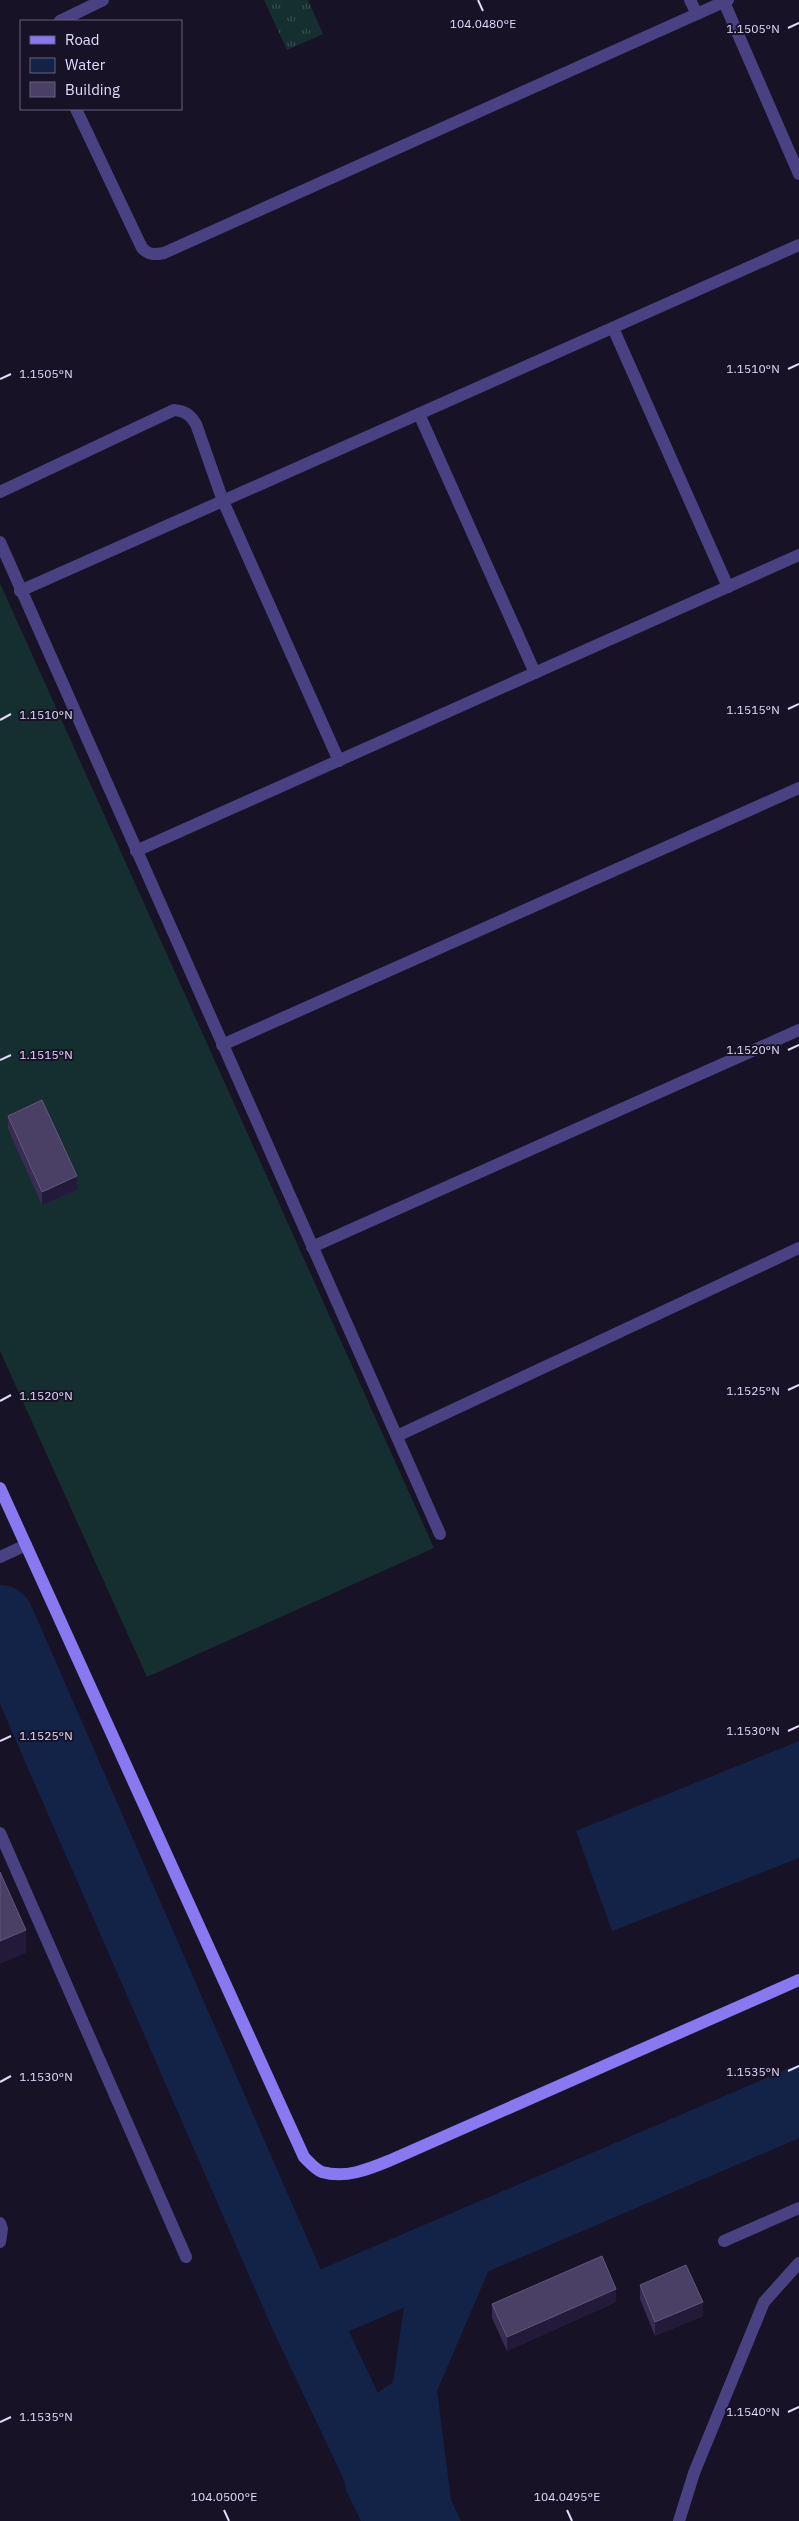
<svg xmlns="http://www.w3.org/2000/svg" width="799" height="2521" font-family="'IBM Plex Sans',sans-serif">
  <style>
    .grass { fill: url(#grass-tufts) }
    .garden { fill: #152e2f }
    .water { fill: #132348 }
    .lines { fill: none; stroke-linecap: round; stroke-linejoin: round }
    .river { stroke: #132348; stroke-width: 68 }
    .service { stroke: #494181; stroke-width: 12 }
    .minor { stroke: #494181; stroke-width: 12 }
    .secondary { stroke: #8879f3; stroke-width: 12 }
    .wall { fill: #382c52 }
    .shaded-wall { fill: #231a39 }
    .building { fill: #4a3f64; stroke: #62577c }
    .ticks { fill: none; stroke: #e1dafc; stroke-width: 2 }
    .ticks-label { font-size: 12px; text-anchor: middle; fill: #e1dafc; stroke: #171226; stroke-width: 4; stroke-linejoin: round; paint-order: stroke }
  </style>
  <defs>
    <pattern id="grass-tufts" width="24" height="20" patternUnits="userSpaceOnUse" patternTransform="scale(1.25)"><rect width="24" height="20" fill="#152e2f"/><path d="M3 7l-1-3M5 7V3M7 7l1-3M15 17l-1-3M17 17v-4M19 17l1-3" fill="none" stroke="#374c4e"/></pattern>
  </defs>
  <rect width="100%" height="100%" fill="#171226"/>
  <!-- grass -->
  <polygon class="grass" points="264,0 308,0 323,34 287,50"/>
  <!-- garden -->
  <polygon class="garden" points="0,583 434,1548 147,1677 0,1351"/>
  <!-- water -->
  <g class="water">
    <polygon points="799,1741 799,1858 612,1931 576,1831"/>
    <polygon points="455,2213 488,2272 437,2391 451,2500 461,2521 361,2521 346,2490 334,2424 393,2382 407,2286 387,2243"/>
  </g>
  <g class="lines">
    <!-- river -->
    <g class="river">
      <polyline points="0,1619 303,2314 401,2521"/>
      <polyline points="303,2314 799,2101"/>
    </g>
    <!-- service -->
    <g class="service">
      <polyline points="0,1557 26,1545"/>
      <polyline points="0,1833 186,2257"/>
      <polyline points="679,2521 694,2473 764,2302 799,2263"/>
    </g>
    <!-- minor -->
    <g class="minor">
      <polyline points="690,0 697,14"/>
      <polyline points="724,2 799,174"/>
      <polyline points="60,21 103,0"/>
      <path d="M76 109 142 248C149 255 154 255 164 253L728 0"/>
      <polyline points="613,328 728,587"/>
      <polyline points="419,414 535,673"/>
      <path d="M0 492 174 410C186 411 190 415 196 424L223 501 339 761"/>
      <polyline points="0,542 440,1534"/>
      <polyline points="20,591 799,245"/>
      <polyline points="136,851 799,555"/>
      <polyline points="222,1045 799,788"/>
      <polyline points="312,1247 799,1030"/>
      <polyline points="397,1436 799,1248"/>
      <polyline points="0,2223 2,2229 0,2242"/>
      <polyline points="724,2241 799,2208"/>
    </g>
    <!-- secondary -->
    <path class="secondary" d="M0 1488 304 2157C309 2162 316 2170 322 2172 346 2179 369 2169 391 2160L799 1980"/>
  </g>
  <!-- wall -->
  <g class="wall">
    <polygon points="8,1116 77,1190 42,1205 8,1129"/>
    <polygon points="640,2285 703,2316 655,2336 640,2299"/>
    <polygon points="616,2302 507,2351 492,2318 492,2304"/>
  </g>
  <!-- shaded-wall -->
  <g class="shaded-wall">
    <polygon points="77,1176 77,1190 42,1205 42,1192"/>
    <polygon points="26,1930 26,1953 0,1964 0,1941"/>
    <polygon points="616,2289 616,2302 507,2351 507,2337"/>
    <polygon points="703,2302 703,2316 655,2336 655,2322"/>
  </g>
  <!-- building -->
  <g class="building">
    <polygon points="42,1100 77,1176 42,1192 8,1116"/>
    <polygon points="0,1872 26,1930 0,1941"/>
    <polygon points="602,2256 616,2289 507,2337 492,2304"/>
    <polygon points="686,2265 703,2302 655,2322 640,2285"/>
  </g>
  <!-- ticks -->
  <path class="ticks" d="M478 0 483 11M788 28 799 23M788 369 799 364M0 379 11 374M788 709 799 704M0 720 11 714M788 1050 799 1045M0 1060 11 1055M788 1390 799 1385M0 1401 11 1395M788 1731 799 1726M0 1741 11 1736M788 2071 799 2066M0 2082 11 2076M788 2412 799 2407M0 2422 11 2417M224 2510 229 2521M567 2510 572 2521"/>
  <g class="ticks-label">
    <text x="483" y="28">104.0480°E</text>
    <text x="753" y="33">1.1505°N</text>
    <text x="753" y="373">1.1510°N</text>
    <text x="46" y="378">1.1505°N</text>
    <text x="753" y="714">1.1515°N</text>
    <text x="46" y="719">1.1510°N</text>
    <text x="753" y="1054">1.1520°N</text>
    <text x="46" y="1059">1.1515°N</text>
    <text x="753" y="1395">1.1525°N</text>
    <text x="46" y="1400">1.1520°N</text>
    <text x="753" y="1735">1.1530°N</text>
    <text x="46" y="1740">1.1525°N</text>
    <text x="753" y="2076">1.1535°N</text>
    <text x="46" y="2081">1.1530°N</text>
    <text x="753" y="2416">1.1540°N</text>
    <text x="46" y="2421">1.1535°N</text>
    <text x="224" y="2501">104.0500°E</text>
    <text x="567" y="2501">104.0495°E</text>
  </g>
  <!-- legend -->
  <rect x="20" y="20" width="162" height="90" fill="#171226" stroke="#68627c"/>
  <rect x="30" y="36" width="25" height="8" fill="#8879f3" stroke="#68627c"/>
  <text x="65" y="45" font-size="15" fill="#e1dafc">Road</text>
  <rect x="30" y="58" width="25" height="15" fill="#132348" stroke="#68627c"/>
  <text x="65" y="70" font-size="15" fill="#e1dafc">Water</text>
  <rect x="30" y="82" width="25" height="15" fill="#4a3f64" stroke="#68627c"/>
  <text x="65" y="95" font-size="15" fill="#e1dafc">Building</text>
</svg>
